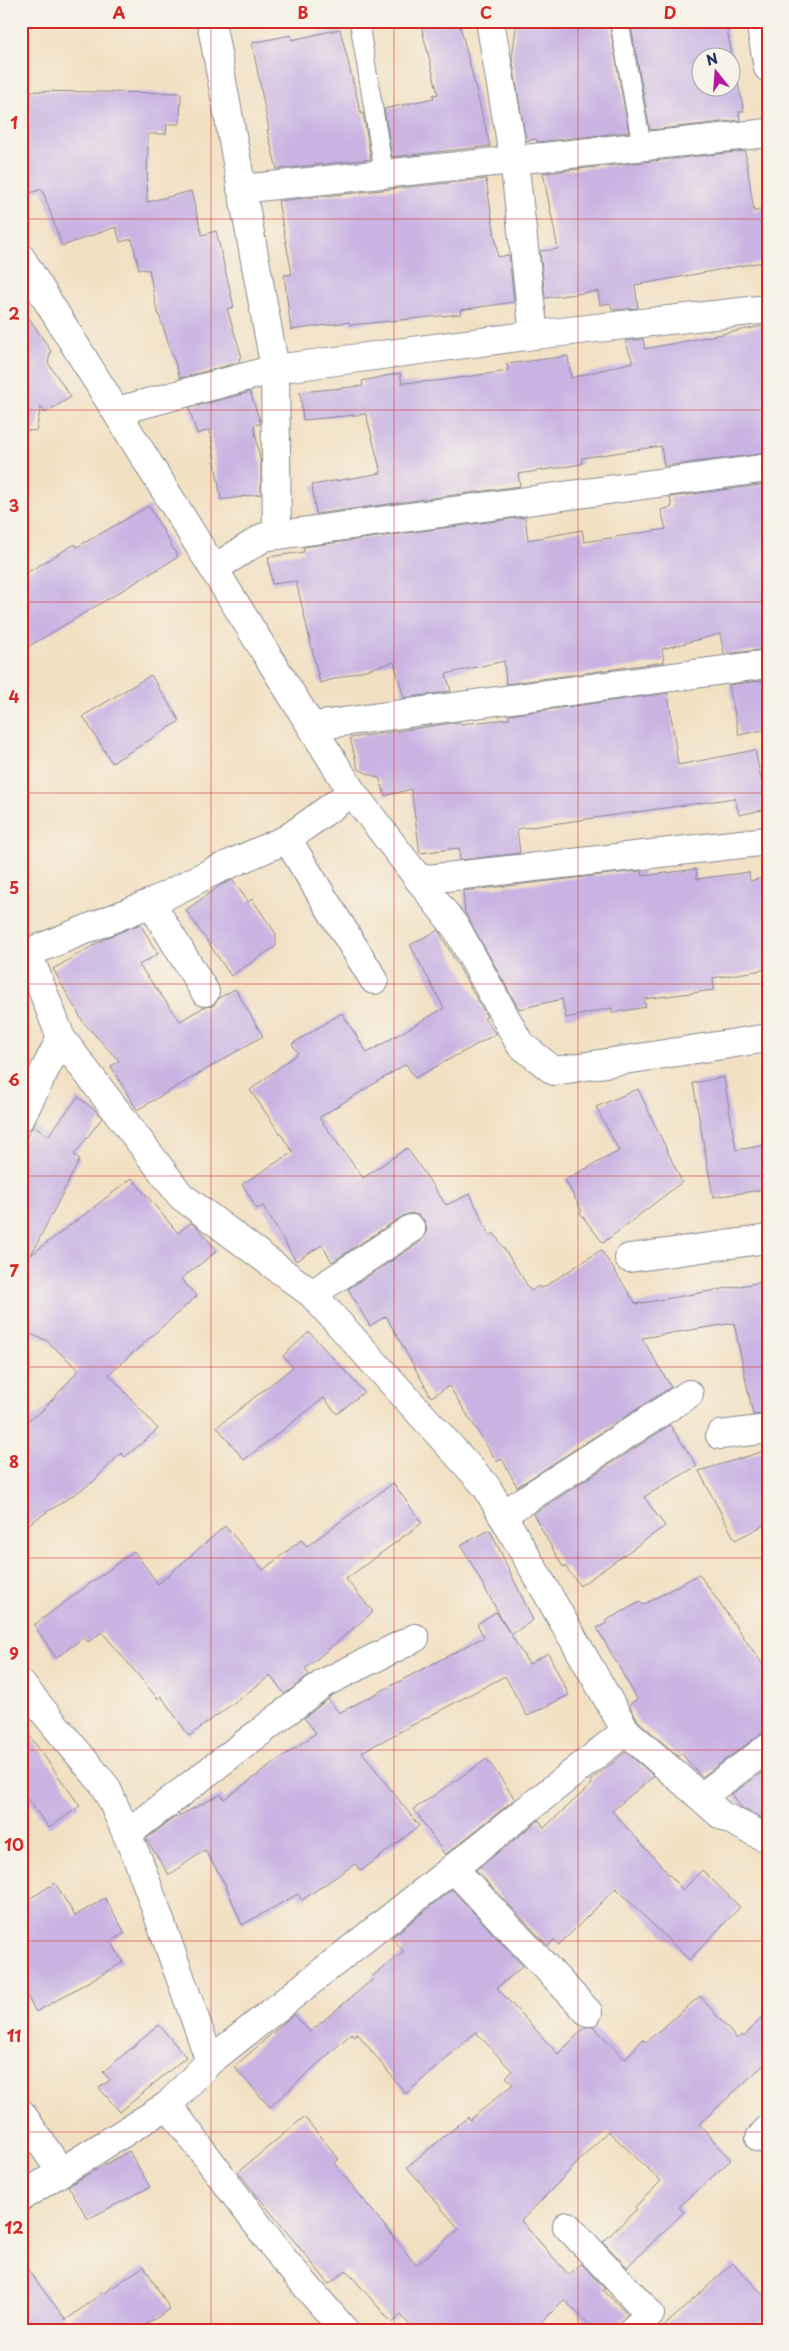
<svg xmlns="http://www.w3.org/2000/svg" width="789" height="2351" font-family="'Playpen Sans',sans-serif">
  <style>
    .building { fill: #c9b3e3; fill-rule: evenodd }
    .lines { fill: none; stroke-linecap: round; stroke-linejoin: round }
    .lane-casing { stroke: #868890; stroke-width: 20 }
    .street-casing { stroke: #868890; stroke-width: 30 }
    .lane { stroke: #fff; stroke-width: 18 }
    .street { stroke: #fff; stroke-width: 28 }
    .grid { fill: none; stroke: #d62828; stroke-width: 1; stroke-opacity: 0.55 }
    .neatline { fill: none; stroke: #d62828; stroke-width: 2 }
    .grid-label { font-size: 16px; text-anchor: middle; font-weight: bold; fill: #d62828 }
  </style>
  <rect width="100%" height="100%" fill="#f7f3e8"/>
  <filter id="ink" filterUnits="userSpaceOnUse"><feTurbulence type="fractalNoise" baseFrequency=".02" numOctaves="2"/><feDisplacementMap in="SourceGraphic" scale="10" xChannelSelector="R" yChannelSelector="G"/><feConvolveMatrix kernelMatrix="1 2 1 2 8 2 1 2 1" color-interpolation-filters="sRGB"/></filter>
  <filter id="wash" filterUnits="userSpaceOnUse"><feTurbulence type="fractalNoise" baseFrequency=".0096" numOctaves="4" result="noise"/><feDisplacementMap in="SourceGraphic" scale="20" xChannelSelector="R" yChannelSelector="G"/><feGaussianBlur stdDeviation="1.12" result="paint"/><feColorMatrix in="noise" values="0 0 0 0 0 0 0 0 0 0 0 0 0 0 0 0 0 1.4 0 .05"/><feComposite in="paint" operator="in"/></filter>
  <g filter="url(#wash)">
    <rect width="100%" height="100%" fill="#f2e0c3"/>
    <g id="blocks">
      <!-- building -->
      <g class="building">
        <polygon points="420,21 459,21 490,146 392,157 384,109 434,98 433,95 438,94"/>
        <polygon points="517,21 609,21 629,132 537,142 536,139 526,141 512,58"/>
        <path d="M630 21H725L744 111 739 112 740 120 650 130ZM702 58H732V88H702Z"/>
        <polygon points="340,29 361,114 363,113 371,159 277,169 267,130 269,130 252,43 291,35 292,40"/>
        <polygon points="21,91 181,93 180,124 167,124 166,134 148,134 147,202 191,191 202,235 216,231 234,307 227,309 242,357 239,358 240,362 180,378 156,306 149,270 139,269 132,239 120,242 116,227 62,246 42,189 21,196"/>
        <polygon points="745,151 754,212 768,207 768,261 635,285 638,308 613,310 610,303 600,305 598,291 545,298 540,251 558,249 543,173"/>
        <polygon points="486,179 498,257 509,255 514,302 460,310 461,314 350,325 349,322 291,330 284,275 292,274 278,201"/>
        <polygon points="21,306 51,351 48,363 71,397 45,413 41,406 36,431 21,430"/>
        <polygon points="768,325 768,453 664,466 661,446 582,458 582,464 518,474 520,486 316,514 312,485 381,473 366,414 303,420 300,392 363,386 362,381 400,373 402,383 437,381 508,371 507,364 568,356 571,378 633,362 625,341 643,339 645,349"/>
        <polygon points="250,392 260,421 260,424 254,425 261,465 261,494 221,500 210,430 197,434 189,408"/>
        <polygon points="768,484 768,649 724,654 720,634 662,649 664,662 506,684 504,661 446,674 451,691 404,698 394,662 320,683 296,581 272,584 268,557 304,552 303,547 525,517 528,540 582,530 584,542 666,529 661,510 672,507 670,497"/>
        <polygon points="149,506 178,557 21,651 21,576 75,544 77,547"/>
        <polygon points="151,675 180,721 112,763 83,716"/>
        <polygon points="768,680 768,729 739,735 729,685"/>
        <polygon points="668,693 678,765 755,750 767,809 739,815 735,798 517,829 520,853 460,860 459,848 420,853 411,789 385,796 380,779 358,769 350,738 459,722 460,724 509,719 509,715"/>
        <polygon points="696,869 697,879 749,872 750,881 768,876 768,969 713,978 714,990 644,999 646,1007 612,1013 612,1008 566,1018 562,999 519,1009 465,913 463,891 628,872 642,871 643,876"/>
        <polygon points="233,880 248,902 252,899 276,934 276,946 231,976 186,910 221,885"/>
        <polygon points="140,924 158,954 139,965 180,1021 204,1007 213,1006 219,998 235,989 263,1036 137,1110 111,1066 119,1061 83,1022 53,969 106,938"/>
        <polygon points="438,930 487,1017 484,1018 496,1034 415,1078 406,1064 320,1117 320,1119 363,1178 407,1148 446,1205 470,1194 490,1236 494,1233 531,1291 539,1286 541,1289 601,1250 636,1304 768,1281 768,1414 753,1415 734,1323 642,1338 671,1387 517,1487 502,1459 497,1462 449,1386 431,1397 386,1316 370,1326 348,1289 420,1242 425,1236 427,1229 424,1220 418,1215 411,1213 403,1216 332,1262 322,1245 296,1261 263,1206 257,1209 242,1184 293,1152 250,1090 298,1053 292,1044 342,1013 367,1053 444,1008 410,945"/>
        <polygon points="724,1077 736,1150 768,1145 768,1189 713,1197 693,1083"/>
        <polygon points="638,1089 682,1182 603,1243 580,1213 582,1211 565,1180 619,1151 596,1107"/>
        <polygon points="78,1097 96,1111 102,1118 74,1155 80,1159 31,1255 132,1178 178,1233 191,1223 199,1229 217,1251 181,1279 197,1296 109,1374 158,1429 125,1457 121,1453 93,1482 21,1529 21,1424 41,1412 79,1370 46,1340 21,1331 21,1145 34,1125 48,1136"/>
        <polygon points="309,1332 364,1392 337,1414 324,1398 244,1460 217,1427 293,1367 283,1356"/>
        <polygon points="670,1425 697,1466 644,1497 665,1526 580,1586 565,1566 563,1567 533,1514"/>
        <polygon points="768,1450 768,1523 735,1540 699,1471"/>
        <polygon points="393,1483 422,1523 346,1579 373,1612 305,1669 309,1675 285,1694 270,1676 189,1736 161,1696 158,1699 102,1632 88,1642 84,1637 56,1658 34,1625 134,1551 158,1584 225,1526 263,1570 301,1540 307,1546"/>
        <polygon points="490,1530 533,1620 511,1635 529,1664 548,1653 569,1695 527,1716 505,1676 362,1752 419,1826 361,1871 355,1864 302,1900 298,1894 242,1925 225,1884 205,1850 169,1875 146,1839 171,1820 221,1794 224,1799 316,1733 304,1718 328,1699 339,1713 484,1637 477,1624 496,1612 509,1632 461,1545"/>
        <polygon points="699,1574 768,1672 768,1733 759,1735 702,1777 681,1753 678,1756 638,1721 629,1705 637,1699 597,1628 607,1623 605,1621 640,1602 643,1605"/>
        <polygon points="21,1724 80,1806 49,1828 21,1790"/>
        <polygon points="626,1752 654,1776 612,1811 683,1890 702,1870 740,1907 689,1960 616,1888 559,1945 554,1940 548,1946 476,1870 539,1820 544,1828 592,1784 590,1781"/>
        <polygon points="487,1759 515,1799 445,1855 414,1809"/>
        <polygon points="768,1768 768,1821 742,1808 732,1794"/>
        <polygon points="55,1883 75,1916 105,1898 125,1933 111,1941 123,1962 36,2012 21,1986 21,1904"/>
        <polygon points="452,1889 523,1966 497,1988 558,2054 585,2027 593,2026 625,2059 643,2039 646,2042 700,1996 737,2039 741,2035 744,2037 768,2010 768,2061 699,2124 731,2160 679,2207 684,2212 627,2267 603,2242 637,2209 635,2207 661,2181 608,2131 521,2221 569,2275 581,2263 605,2289 603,2290 628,2314 618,2325 618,2330 595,2330 564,2300 534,2330 414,2330 401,2315 392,2323 346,2270 329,2284 238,2172 304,2117 339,2159 334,2163 416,2265 459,2229 407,2167 468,2117 470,2120 513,2084 506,2077 512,2071 476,2032 406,2094 357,2033 354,2036 352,2033 270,2107 234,2067 294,2014 310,2032 373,1979 371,1977 404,1952 392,1937"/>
        <polygon points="159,2025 186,2057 120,2112 99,2088 110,2080 103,2072"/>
        <polygon points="129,2151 150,2187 88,2219 68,2186"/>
        <polygon points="21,2261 66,2320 103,2292 104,2293 144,2266 170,2309 138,2330 21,2330"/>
        <polygon points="733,2263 768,2300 768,2314 751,2330 660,2330"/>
      </g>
    </g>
  </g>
  <g filter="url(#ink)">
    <use href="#blocks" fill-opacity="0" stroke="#868890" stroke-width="1"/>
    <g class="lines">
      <defs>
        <g id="lane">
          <polyline points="359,21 384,173"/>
          <polyline points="619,21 642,146"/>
        </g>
        <g id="street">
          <polyline points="211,21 275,369 277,535"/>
          <polyline points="490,21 514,160 534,335"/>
          <polyline points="760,21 768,68"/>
          <polyline points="241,189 768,133"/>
          <polyline points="21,258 352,792 457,929 520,1044 554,1071 768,1038"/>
          <polyline points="117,411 275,369 534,335 768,309"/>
          <polyline points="215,568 264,537 768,468"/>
          <polyline points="313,726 768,664"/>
          <polyline points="287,839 374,980"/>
          <polyline points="419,880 768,841"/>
          <polyline points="151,903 205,992"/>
          <polyline points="21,950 28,953 61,1038 181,1196 312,1294 486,1486 626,1731 721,1815 768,1839"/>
          <polyline points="28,953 151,903 214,871 287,839 352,792"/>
          <polyline points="21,1117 61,1038"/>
          <polyline points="629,1258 768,1239"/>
          <polyline points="312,1294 411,1229"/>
          <polyline points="720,1435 768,1429"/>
          <polyline points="502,1515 689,1394"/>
          <polyline points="21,1684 106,1787 139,1862 210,2061"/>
          <polyline points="701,1797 768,1748"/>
          <polyline points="127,1834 324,1683 415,1638"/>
          <polyline points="453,1868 588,2012"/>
          <polyline points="168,2105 284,2260 344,2330"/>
          <polyline points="21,2113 61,2172"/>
          <polyline points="760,2138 768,2129"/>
          <polyline points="21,2197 168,2105 210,2061 626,1731"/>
          <polyline points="567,2226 650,2314 633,2330"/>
        </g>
      </defs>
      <!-- lane casing -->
      <use href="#lane" class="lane-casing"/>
      <!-- street casing -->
      <use href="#street" class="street-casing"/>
      <!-- lane -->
      <use href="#lane" class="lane"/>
      <!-- street -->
      <use href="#street" class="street"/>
    </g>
  </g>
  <!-- grid -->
  <path class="grid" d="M211 21V2330M394 21V2330M578 21V2330M21 219H768M21 410H768M21 602H768M21 793H768M21 984H768M21 1176H768M21 1367H768M21 1558H768M21 1750H768M21 1941H768M21 2132H768"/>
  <!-- margin -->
  <rect width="789" height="2351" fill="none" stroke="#f7f3e8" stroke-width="55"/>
  <!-- north arrow -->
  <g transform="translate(716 72) rotate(343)"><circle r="24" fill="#f7f3e8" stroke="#9fa5b1"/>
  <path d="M0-4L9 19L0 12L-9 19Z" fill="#b5179e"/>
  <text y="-8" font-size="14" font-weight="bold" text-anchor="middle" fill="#1b2f5e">N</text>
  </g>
  <rect x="28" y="28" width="734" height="2296" class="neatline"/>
  <g class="grid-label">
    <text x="119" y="19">A</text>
    <text x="303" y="19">B</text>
    <text x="486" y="19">C</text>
    <text x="670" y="19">D</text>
    <text x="14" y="129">1</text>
    <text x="14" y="320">2</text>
    <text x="14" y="512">3</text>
    <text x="14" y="703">4</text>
    <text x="14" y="894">5</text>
    <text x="14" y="1086">6</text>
    <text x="14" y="1277">7</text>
    <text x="14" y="1468">8</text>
    <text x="14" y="1660">9</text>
    <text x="14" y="1851">10</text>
    <text x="14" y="2042">11</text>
    <text x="14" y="2234">12</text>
  </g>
</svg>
